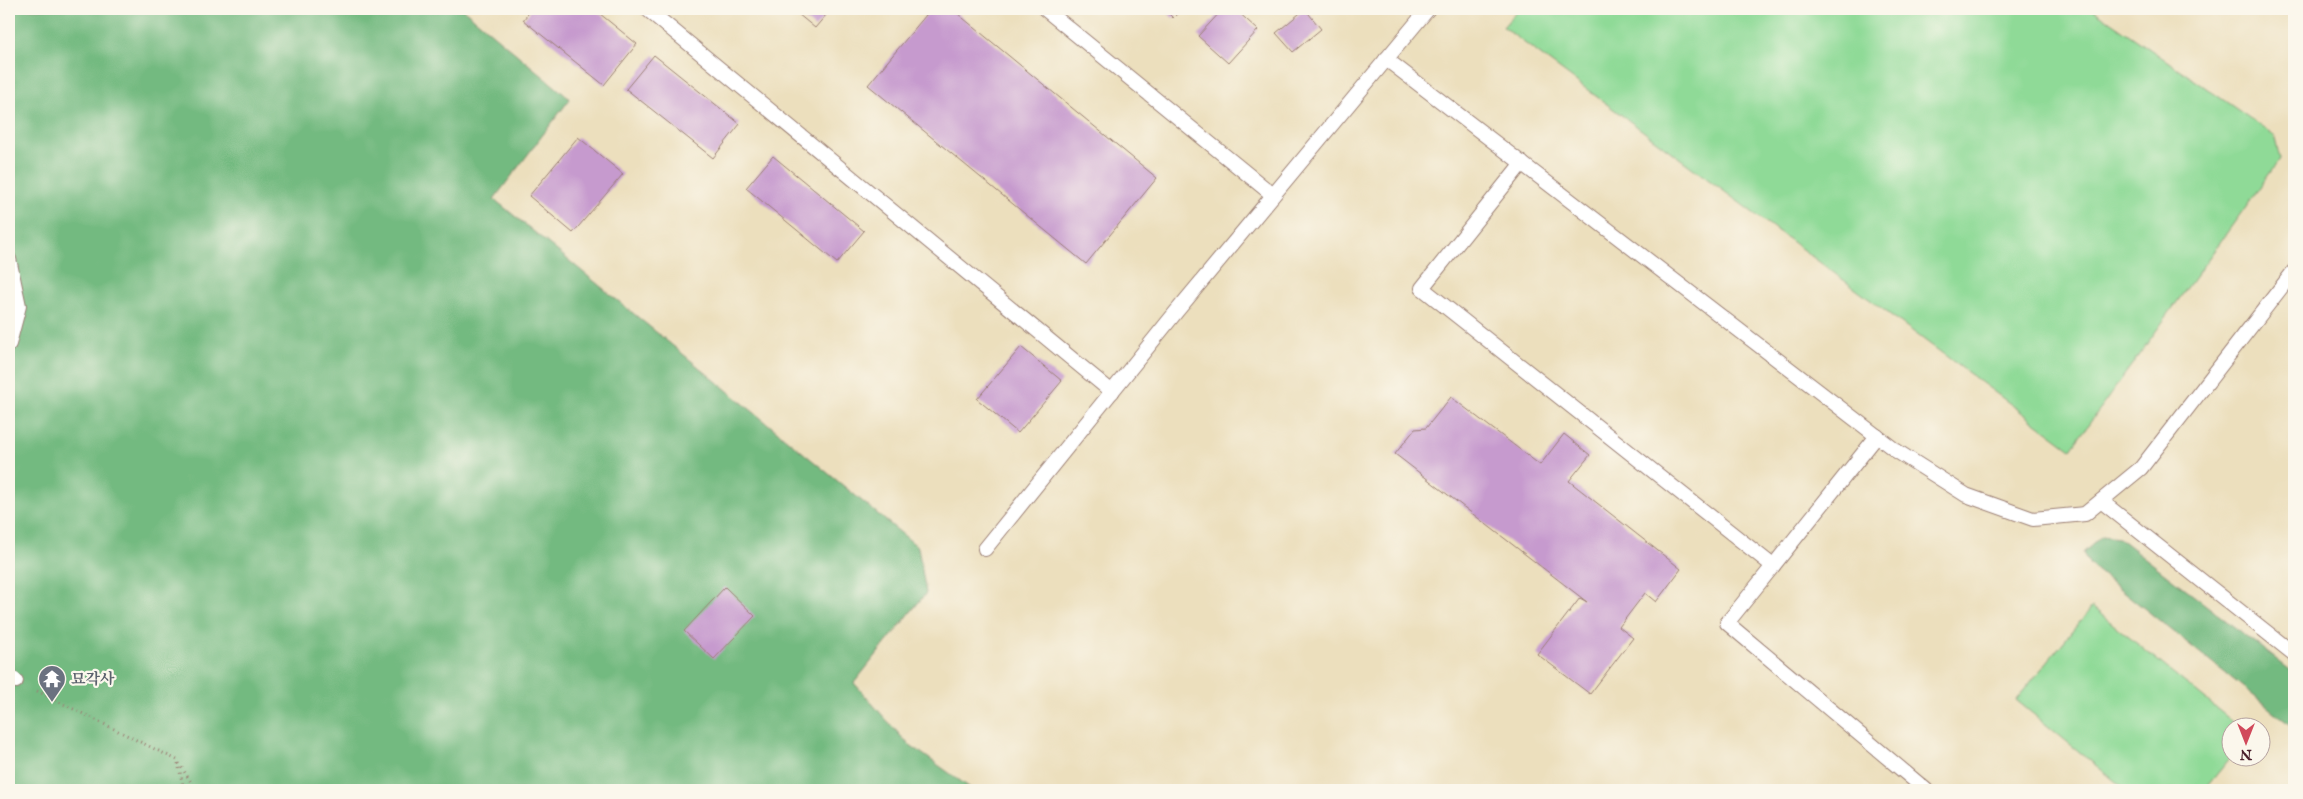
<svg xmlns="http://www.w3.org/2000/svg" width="2303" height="799" font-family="'IM FELL English','Noto Serif KR',serif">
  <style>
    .green { fill: #8fda97; stroke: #6c7c61 }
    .forest { fill: #73ba80; stroke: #5e6c56 }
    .building { fill: #c69ace }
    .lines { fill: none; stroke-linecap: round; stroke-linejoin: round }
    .lane-casing { stroke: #9b7f74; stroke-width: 16 }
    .path { stroke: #9b7f74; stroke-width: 3; stroke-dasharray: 1 4; stroke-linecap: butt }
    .lane { stroke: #fff; stroke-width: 14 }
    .labels { text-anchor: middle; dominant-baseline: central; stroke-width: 4.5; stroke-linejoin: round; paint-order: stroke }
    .worship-label { font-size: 15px; font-weight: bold; fill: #5b616d; stroke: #fbf7ec; text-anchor: start }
  </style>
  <rect width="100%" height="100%" fill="#fbf7ec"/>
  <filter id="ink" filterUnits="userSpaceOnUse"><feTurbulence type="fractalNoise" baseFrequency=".02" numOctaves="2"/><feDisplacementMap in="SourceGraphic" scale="10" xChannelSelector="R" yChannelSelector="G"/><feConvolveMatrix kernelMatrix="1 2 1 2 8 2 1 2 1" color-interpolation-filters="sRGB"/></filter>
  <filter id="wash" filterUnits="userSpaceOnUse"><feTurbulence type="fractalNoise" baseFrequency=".0096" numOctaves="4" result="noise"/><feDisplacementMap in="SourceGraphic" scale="20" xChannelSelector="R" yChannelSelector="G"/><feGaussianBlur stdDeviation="1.12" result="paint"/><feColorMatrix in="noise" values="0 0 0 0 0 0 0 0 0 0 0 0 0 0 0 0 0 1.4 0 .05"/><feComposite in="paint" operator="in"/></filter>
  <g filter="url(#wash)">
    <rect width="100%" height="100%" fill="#ecdfbd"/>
    <!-- green -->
    <g class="green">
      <polygon points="1519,9 2092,9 2274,135 2280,159 2071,449 1503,27"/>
      <polygon points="2092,607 2238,726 2230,726 2231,757 2204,790 2126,790 2016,700"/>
    </g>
    <!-- forest -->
    <g class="forest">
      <polygon points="9,9 463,9 570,99 494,199 918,547 926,593 854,683 906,742 973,790 9,790"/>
      <polygon points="2102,536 2119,538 2294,673 2294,728 2090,565 2083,553"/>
    </g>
    <g id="blocks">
      <!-- building -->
      <g class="building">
        <polygon points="532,9 594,9 637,44 604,85 523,20"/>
        <polygon points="792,9 831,9 815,28"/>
        <polygon points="931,9 952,9 1157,178 1086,264 868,85"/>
        <polygon points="1164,9 1182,9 1173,18"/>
        <polygon points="1223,9 1235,9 1258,30 1228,63 1198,36"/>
        <polygon points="1305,9 1321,29 1293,52 1276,33"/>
        <polygon points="654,55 740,124 713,158 626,89"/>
        <polygon points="578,137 623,174 573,233 529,196"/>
        <polygon points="773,156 864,231 837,263 746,188"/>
        <polygon points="1021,347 1062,381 1018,433 977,399"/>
        <polygon points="1451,397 1540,465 1564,434 1590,455 1569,481 1681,569 1656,602 1645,593 1619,627 1633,638 1590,694 1537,654 1580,598 1587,602 1395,454 1415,429 1426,428"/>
        <polygon points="725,587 755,616 714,659 684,631"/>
      </g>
    </g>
  </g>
  <g filter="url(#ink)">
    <use href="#blocks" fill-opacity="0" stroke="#9b7f74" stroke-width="1"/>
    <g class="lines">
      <defs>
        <g id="lane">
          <polyline points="647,9 1112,392"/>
          <polyline points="1045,9 1273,195"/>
          <polyline points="1386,59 1895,450 1966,495 2033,519 2085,514 2141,468 2294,271"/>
          <polyline points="1522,163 1422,288 1773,566 1877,436"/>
          <polyline points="9,259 19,306 9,344"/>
          <polyline points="2101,501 2294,654"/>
          <polyline points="985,549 1176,312 1428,9"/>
          <polyline points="1773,566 1727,623 1926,790"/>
          <polyline points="9,676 16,681"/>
        </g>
      </defs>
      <!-- lane casing -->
      <use href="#lane" class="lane-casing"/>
      <!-- path -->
      <g class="path">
        <polyline points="37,691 177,760 196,790"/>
        <polyline points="178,763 184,790"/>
      </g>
      <!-- lane -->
      <use href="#lane" class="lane"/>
    </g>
  </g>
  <!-- icons -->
  <defs>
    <symbol id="temple-pin" viewBox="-11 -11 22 30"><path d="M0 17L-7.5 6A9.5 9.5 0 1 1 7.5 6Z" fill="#6b7280" stroke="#fbf7ec"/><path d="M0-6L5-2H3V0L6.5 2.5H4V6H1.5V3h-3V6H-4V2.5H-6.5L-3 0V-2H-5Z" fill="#fff"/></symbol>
  </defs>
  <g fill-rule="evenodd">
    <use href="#temple-pin" x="36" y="663" width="32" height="43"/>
  </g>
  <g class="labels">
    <!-- worship labels -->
    <g class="worship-label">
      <text x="71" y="679">묘각사</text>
    </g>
  </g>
  <!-- margin -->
  <rect width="2303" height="799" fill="none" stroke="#fbf7ec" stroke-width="30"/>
  <!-- north arrow -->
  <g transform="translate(2246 742) rotate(180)"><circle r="24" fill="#fbf7ec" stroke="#b4a19f"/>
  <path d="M0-4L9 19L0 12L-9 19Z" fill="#d1495b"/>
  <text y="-8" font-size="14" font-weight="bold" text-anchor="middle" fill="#4a1f2b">N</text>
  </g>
</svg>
